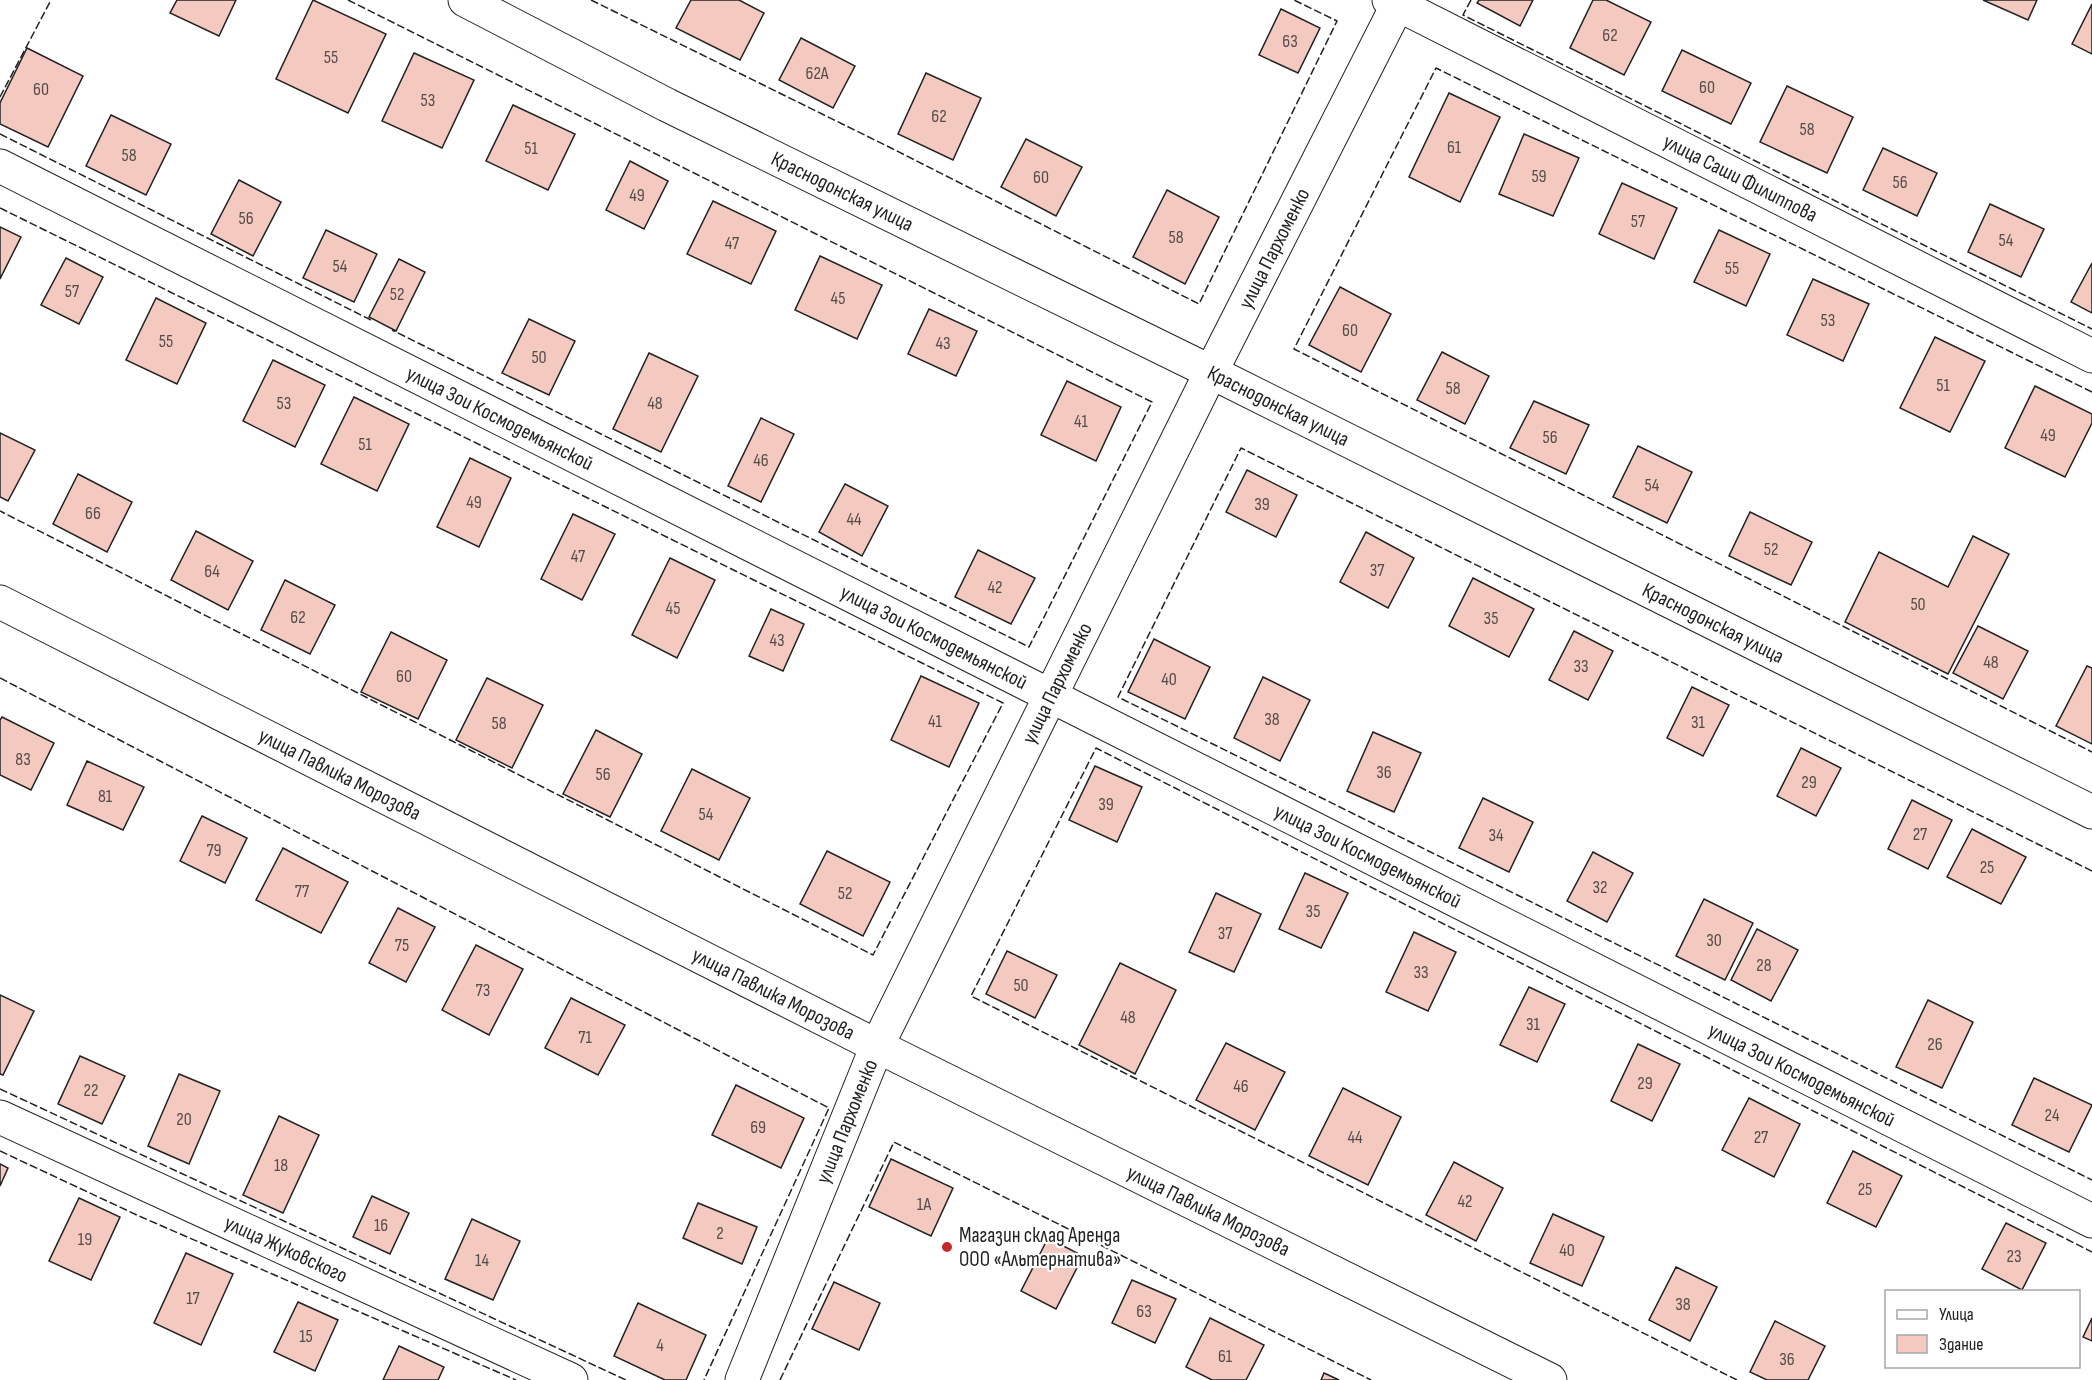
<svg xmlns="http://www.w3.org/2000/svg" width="2092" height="1380" font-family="'Sofia Sans Condensed',sans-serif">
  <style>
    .building { fill: #f3c9c0; stroke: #222; stroke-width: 1.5 }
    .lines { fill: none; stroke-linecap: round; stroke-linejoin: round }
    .street-casing { stroke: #222; stroke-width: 35 }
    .secondary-casing { stroke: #222; stroke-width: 35 }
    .street { stroke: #fff; stroke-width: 33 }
    .secondary { stroke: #fff; stroke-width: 33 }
    .fence { stroke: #222; stroke-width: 1.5; stroke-dasharray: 8 3; stroke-linecap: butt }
    .poi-dot { fill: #c62828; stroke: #fff; stroke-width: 2 }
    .labels { text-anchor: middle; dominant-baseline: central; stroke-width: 4.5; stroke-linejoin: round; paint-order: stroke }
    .number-label { font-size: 18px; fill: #564c4a }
    .street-label { font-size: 21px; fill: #222; stroke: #fff }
    .poi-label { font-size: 21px; fill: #222; stroke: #fff; text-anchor: start }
  </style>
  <rect width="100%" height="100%" fill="#fff"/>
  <!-- building -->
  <g class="building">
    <polygon points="177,0 236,0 219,36 170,13"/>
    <polygon points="313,0 386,34 348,113 276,79"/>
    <polygon points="691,0 739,0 764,13 740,60 676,28"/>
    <polygon points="1479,0 1533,0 1520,26 1477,3"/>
    <polygon points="1593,0 1606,0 1651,22 1624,75 1570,48"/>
    <polygon points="1983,0 2037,0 2028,20"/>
    <polygon points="2092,4 2092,54 2072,44"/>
    <polygon points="1281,9 1320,28 1298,73 1259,55"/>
    <polygon points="801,38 855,66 833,108 779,80"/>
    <polygon points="27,48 83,76 48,147 0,124 0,103"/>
    <polygon points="1682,50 1751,83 1731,124 1662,91"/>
    <polygon points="414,53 474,80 442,148 382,121"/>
    <polygon points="926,73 981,98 953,160 898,134"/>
    <polygon points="1787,86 1853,117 1827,173 1760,142"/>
    <polygon points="1449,93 1500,117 1460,202 1409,177"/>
    <polygon points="513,105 575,134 548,190 486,161"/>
    <polygon points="111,115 171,144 146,195 86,166"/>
    <polygon points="1524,134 1579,158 1553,216 1499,194"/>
    <polygon points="1026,139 1082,167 1056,216 1001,187"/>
    <polygon points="1883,148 1937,173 1917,216 1863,190"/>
    <polygon points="630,161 668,181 644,229 606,210"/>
    <polygon points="239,180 281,202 253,256 211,234"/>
    <polygon points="1622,183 1677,208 1654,259 1599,234"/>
    <polygon points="1167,190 1219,217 1185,284 1133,257"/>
    <polygon points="713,201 776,231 751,284 687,254"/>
    <polygon points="1990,204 2044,229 2021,277 1968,252"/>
    <polygon points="0,227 21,237 0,279"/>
    <polygon points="326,230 377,254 354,302 303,278"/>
    <polygon points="1719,230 1770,254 1746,306 1694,282"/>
    <polygon points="820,256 882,285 857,339 795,310"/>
    <polygon points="66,258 103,277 79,324 41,305"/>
    <polygon points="399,259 425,272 396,331 369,317"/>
    <polygon points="2092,263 2092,313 2071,302"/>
    <polygon points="1813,279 1869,304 1843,361 1787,335"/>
    <polygon points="1340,287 1391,314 1361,372 1309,345"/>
    <polygon points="156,298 206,323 177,384 126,360"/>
    <polygon points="929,309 977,331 956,376 908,354"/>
    <polygon points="529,319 575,341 549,395 502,373"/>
    <polygon points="1935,337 1985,361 1950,432 1900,408"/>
    <polygon points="1442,352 1489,376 1465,424 1417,400"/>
    <polygon points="649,353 698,376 661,452 613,429"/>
    <polygon points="273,360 325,385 295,447 243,421"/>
    <polygon points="1067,381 1121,407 1096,461 1041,435"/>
    <polygon points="2035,386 2092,414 2092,423 2065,477 2005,448"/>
    <polygon points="354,397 409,424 377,491 321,464"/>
    <polygon points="1534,401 1589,425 1566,474 1510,448"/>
    <polygon points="761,418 794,434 761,502 728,486"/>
    <polygon points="0,433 35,450 8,501 0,497"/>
    <polygon points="1638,446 1692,472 1667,523 1613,497"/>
    <polygon points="470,458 511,478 479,547 437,527"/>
    <polygon points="1247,470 1297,495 1276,537 1226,512"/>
    <polygon points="78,474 132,502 107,552 53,524"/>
    <polygon points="845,484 888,506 862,556 819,532"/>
    <polygon points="1750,512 1812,542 1791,585 1729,556"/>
    <polygon points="573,514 615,534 582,600 541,579"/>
    <polygon points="196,531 253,561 228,610 171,580"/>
    <polygon points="1366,532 1414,558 1388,608 1340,582"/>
    <polygon points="1973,536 2009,554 1948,674 1845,622 1879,552 1948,587"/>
    <polygon points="978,550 1035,578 1011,624 955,597"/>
    <polygon points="670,558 715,580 677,658 632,635"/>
    <polygon points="1473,578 1534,609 1509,657 1449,626"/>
    <polygon points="285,580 335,605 310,654 261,630"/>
    <polygon points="771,609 804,624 783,671 749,656"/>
    <polygon points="1978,626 2028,651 2003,699 1953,673"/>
    <polygon points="1574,631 1613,651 1588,700 1549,680"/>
    <polygon points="391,632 447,660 418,719 361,692"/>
    <polygon points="1154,639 1210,667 1185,719 1128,692"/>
    <polygon points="2087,666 2092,668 2092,744 2056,726"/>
    <polygon points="921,676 979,703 949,767 891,740"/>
    <polygon points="1263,677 1310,700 1280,761 1234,738"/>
    <polygon points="487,678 543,705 512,768 456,740"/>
    <polygon points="1692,687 1729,705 1703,756 1667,738"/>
    <polygon points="2,717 54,743 31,790 0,775 0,720"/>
    <polygon points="596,730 642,754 610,817 563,794"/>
    <polygon points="1373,732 1421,753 1394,812 1347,791"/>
    <polygon points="1801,748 1841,768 1816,816 1777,796"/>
    <polygon points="87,761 144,787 123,830 67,805"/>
    <polygon points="1095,766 1142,787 1117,842 1069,820"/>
    <polygon points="692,769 750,798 719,860 661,831"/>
    <polygon points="1483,798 1533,822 1509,872 1459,848"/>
    <polygon points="1912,800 1952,820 1928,869 1888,849"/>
    <polygon points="202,816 247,838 225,883 180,861"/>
    <polygon points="1972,829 2026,857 2001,904 1947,877"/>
    <polygon points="283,848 348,882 321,933 256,900"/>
    <polygon points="827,851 890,882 863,936 800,904"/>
    <polygon points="1593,852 1633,873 1607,922 1567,901"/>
    <polygon points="1305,873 1348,893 1321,948 1279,929"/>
    <polygon points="1216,893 1261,914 1234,972 1189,952"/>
    <polygon points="1704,899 1753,923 1725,980 1676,956"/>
    <polygon points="398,908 435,927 406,982 369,963"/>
    <polygon points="1757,929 1798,950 1771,1001 1731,980"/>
    <polygon points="1414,932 1456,952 1428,1011 1386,992"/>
    <polygon points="476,945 523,969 489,1035 442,1010"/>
    <polygon points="1007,951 1057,975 1035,1018 986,994"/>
    <polygon points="1120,963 1176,990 1135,1074 1079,1045"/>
    <polygon points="1529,987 1565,1004 1537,1062 1500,1045"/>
    <polygon points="0,995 34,1011 3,1075 0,1074"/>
    <polygon points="571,998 625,1025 598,1075 545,1048"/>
    <polygon points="1928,1000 1973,1022 1942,1088 1896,1067"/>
    <polygon points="1226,1043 1285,1072 1255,1130 1196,1100"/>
    <polygon points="1638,1044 1680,1064 1652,1121 1611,1101"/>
    <polygon points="80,1056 125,1076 102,1124 58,1104"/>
    <polygon points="179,1074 220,1091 189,1164 148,1146"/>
    <polygon points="2034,1078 2092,1105 2069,1152 2012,1125"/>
    <polygon points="736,1085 804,1118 781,1168 712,1135"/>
    <polygon points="1343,1088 1401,1117 1368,1185 1309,1156"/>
    <polygon points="1749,1098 1800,1124 1774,1177 1722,1150"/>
    <polygon points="279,1116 319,1135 283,1213 243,1195"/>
    <polygon points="1853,1151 1902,1176 1876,1227 1827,1203"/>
    <polygon points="891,1159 953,1188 931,1236 869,1207"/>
    <polygon points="1454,1162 1503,1188 1476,1241 1426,1215"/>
    <polygon points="0,1164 8,1168 0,1186"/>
    <polygon points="372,1196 409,1213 390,1254 353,1237"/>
    <polygon points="79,1198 120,1217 91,1280 49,1261"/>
    <polygon points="698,1203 757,1227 742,1264 683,1238"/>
    <polygon points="1553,1214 1604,1237 1582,1286 1530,1263"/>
    <polygon points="472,1219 520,1241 493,1300 445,1279"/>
    <polygon points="2006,1223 2046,1243 2022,1290 1982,1269"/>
    <polygon points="1048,1238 1083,1256 1056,1309 1021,1291"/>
    <polygon points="186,1253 233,1274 201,1345 154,1323"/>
    <polygon points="1676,1267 1717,1287 1690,1341 1649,1320"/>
    <polygon points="1132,1280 1176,1299 1155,1343 1112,1323"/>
    <polygon points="834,1282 880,1303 859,1350 812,1329"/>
    <polygon points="298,1302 338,1320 315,1371 274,1352"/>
    <polygon points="638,1303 706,1335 686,1380 665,1380 614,1356"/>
    <polygon points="1210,1318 1264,1345 1246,1380 1212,1380 1186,1367"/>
    <polygon points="2092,1318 2092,1341 2083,1337"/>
    <polygon points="1775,1321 1825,1346 1808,1380 1767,1380 1750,1372"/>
    <polygon points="399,1346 444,1367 438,1380 383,1380"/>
    <polygon points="1324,1373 1339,1380 1321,1380"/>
  </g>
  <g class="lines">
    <defs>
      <g id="street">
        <path id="s1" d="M465 0 667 105 1211 372 2092 812"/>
        <path id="s2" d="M1389 0 2092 356"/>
        <path id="s3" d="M0 166 2092 1221"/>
        <path id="s4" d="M0 1117 571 1380"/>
        <path id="s5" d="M742 1380 877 1046"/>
      </g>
      <g id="secondary">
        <path id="s6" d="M0 602 877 1046 1550 1380"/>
        <path id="s7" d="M877 1046 1211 372 1400 0"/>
      </g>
    </defs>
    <!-- street casing -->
    <use href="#street" class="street-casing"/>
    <!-- secondary casing -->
    <use href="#secondary" class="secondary-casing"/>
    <!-- street -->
    <use href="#street" class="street"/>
    <!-- secondary -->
    <use href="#secondary" class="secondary"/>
    <!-- fence -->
    <g class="fence">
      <polyline points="348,0 1152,402 1029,647 392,330"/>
      <polyline points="591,0 891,148 1199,304 1337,21 1294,0"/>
      <polyline points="1471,0 1463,15 2092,329"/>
      <polyline points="0,97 51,0"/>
      <polyline points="0,134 373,321"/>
      <polyline points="0,208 1003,703 873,955 0,511"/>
      <polyline points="2092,392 1436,68 1294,349 2092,752"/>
      <polyline points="0,678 829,1108 704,1380"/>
      <polyline points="2092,871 1241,448 1118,697 2092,1180"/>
      <polyline points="0,1089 626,1380"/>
      <polyline points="0,1151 139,1216 516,1380"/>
      <polyline points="780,1380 894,1142 1371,1380"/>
      <polyline points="1737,1380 971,996 1096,748 2092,1252"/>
    </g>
  </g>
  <!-- markers -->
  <circle class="poi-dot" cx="947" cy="1247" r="6"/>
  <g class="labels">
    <!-- number labels -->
    <g class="number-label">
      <text x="1610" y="35">62</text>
      <text x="1290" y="41">63</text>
      <text x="331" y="57">55</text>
      <text x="817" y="73">62А</text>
      <text x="1707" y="87">60</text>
      <text x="41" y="89">60</text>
      <text x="428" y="100">53</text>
      <text x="939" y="116">62</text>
      <text x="1807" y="129">58</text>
      <text x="1454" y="147">61</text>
      <text x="531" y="148">51</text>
      <text x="129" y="155">58</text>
      <text x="1539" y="176">59</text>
      <text x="1041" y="177">60</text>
      <text x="1900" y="182">56</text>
      <text x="637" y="195">49</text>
      <text x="246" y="218">56</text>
      <text x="1638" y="221">57</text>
      <text x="1176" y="237">58</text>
      <text x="2006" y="240">54</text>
      <text x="732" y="243">47</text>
      <text x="340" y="266">54</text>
      <text x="1732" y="268">55</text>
      <text x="72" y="291">57</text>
      <text x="397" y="294">52</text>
      <text x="838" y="298">45</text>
      <text x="1828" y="320">53</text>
      <text x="1350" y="330">60</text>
      <text x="166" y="341">55</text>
      <text x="943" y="343">43</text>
      <text x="539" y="357">50</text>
      <text x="1943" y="385">51</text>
      <text x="1453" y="388">58</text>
      <text x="284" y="403">53</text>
      <text x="655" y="403">48</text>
      <text x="1081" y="421">41</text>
      <text x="2048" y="435">49</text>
      <text x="1550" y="437">56</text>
      <text x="365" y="444">51</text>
      <text x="761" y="460">46</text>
      <text x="1652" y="485">54</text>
      <text x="474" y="502">49</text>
      <text x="1262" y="504">39</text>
      <text x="93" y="513">66</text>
      <text x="854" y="519">44</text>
      <text x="1771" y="549">52</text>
      <text x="578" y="556">47</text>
      <text x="1377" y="570">37</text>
      <text x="212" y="571">64</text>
      <text x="995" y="587">42</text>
      <text x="1918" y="604">50</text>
      <text x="673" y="608">45</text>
      <text x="298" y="617">62</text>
      <text x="1491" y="618">35</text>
      <text x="777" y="640">43</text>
      <text x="1991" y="662">48</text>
      <text x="1581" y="666">33</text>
      <text x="404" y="676">60</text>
      <text x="1169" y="679">40</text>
      <text x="1272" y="719">38</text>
      <text x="935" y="721">41</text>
      <text x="1698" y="722">31</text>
      <text x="499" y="723">58</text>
      <text x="23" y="759">83</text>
      <text x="1384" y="772">36</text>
      <text x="603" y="774">56</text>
      <text x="1809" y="782">29</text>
      <text x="105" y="796">81</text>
      <text x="1106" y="804">39</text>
      <text x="706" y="814">54</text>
      <text x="1920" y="834">27</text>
      <text x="1496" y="835">34</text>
      <text x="214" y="850">79</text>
      <text x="1987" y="867">25</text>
      <text x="1600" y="887">32</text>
      <text x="302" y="891">77</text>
      <text x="845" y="893">52</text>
      <text x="1313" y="911">35</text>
      <text x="1225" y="933">37</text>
      <text x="1714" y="940">30</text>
      <text x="402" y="945">75</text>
      <text x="1764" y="965">28</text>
      <text x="1421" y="972">33</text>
      <text x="1021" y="985">50</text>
      <text x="483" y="990">73</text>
      <text x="1128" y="1017">48</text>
      <text x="1533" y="1024">31</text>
      <text x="585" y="1037">71</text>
      <text x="1935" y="1044">26</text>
      <text x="1645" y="1083">29</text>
      <text x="1241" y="1086">46</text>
      <text x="91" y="1090">22</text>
      <text x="2052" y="1115">24</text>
      <text x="184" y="1119">20</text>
      <text x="758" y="1127">69</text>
      <text x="1355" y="1137">44</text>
      <text x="1761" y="1137">27</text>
      <text x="281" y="1165">18</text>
      <text x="1865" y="1189">25</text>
      <text x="1465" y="1201">42</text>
      <text x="924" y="1204">1А</text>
      <text x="381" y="1225">16</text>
      <text x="720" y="1233">2</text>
      <text x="85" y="1239">19</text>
      <text x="1567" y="1250">40</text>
      <text x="2014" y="1256">23</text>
      <text x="482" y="1260">14</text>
      <text x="193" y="1298">17</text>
      <text x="1683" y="1304">38</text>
      <text x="1144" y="1311">63</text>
      <text x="306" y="1336">15</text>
      <text x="660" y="1345">4</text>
      <text x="1225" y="1356">61</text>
      <text x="1787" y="1359">36</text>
    </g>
    <!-- street labels -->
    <g class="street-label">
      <text stroke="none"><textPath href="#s2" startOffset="394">улица Саши Филиппова</textPath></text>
      <text stroke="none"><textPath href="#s1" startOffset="423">Краснодонская улица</textPath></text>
      <text stroke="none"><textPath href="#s7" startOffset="891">улица Пархоменко</textPath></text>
      <text stroke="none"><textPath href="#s1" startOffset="909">Краснодонская улица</textPath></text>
      <text stroke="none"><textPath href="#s3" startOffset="560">улица Зои Космодемьянской</textPath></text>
      <text stroke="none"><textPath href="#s1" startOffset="1395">Краснодонская улица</textPath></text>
      <text stroke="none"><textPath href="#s3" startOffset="1046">улица Зои Космодемьянской</textPath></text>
      <text stroke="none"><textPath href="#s7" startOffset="405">улица Пархоменко</textPath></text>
      <text stroke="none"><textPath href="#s6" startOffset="381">улица Павлика Морозова</textPath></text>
      <text stroke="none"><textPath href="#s3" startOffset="1532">улица Зои Космодемьянской</textPath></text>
      <text stroke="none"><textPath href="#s6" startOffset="867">улица Павлика Морозова</textPath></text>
      <text stroke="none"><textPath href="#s3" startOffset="2018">улица Зои Космодемьянской</textPath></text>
      <text stroke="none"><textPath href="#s5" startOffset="279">улица Пархоменко</textPath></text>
      <text stroke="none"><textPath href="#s6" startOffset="1353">улица Павлика Морозова</textPath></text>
      <text stroke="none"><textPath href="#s4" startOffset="315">улица Жуковского</textPath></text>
    </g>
    <!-- poi labels -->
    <g class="poi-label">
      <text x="959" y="1235">Магазин склад Аренда<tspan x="959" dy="24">ООО «Альтернатива»</tspan></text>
    </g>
  </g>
  <!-- legend -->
  <rect x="1885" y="1290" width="195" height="78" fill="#ffffff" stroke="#a7a7a7" stroke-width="1.5"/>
  <rect x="1897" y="1310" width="30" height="9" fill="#ffffff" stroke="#a7a7a7" stroke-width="1.5"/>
  <text x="1939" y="1320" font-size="18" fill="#222222">Улица</text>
  <rect x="1897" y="1335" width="30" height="18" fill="#f3c9c0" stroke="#a7a7a7" stroke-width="1.5"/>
  <text x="1939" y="1350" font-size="18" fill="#222222">Здание</text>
</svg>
